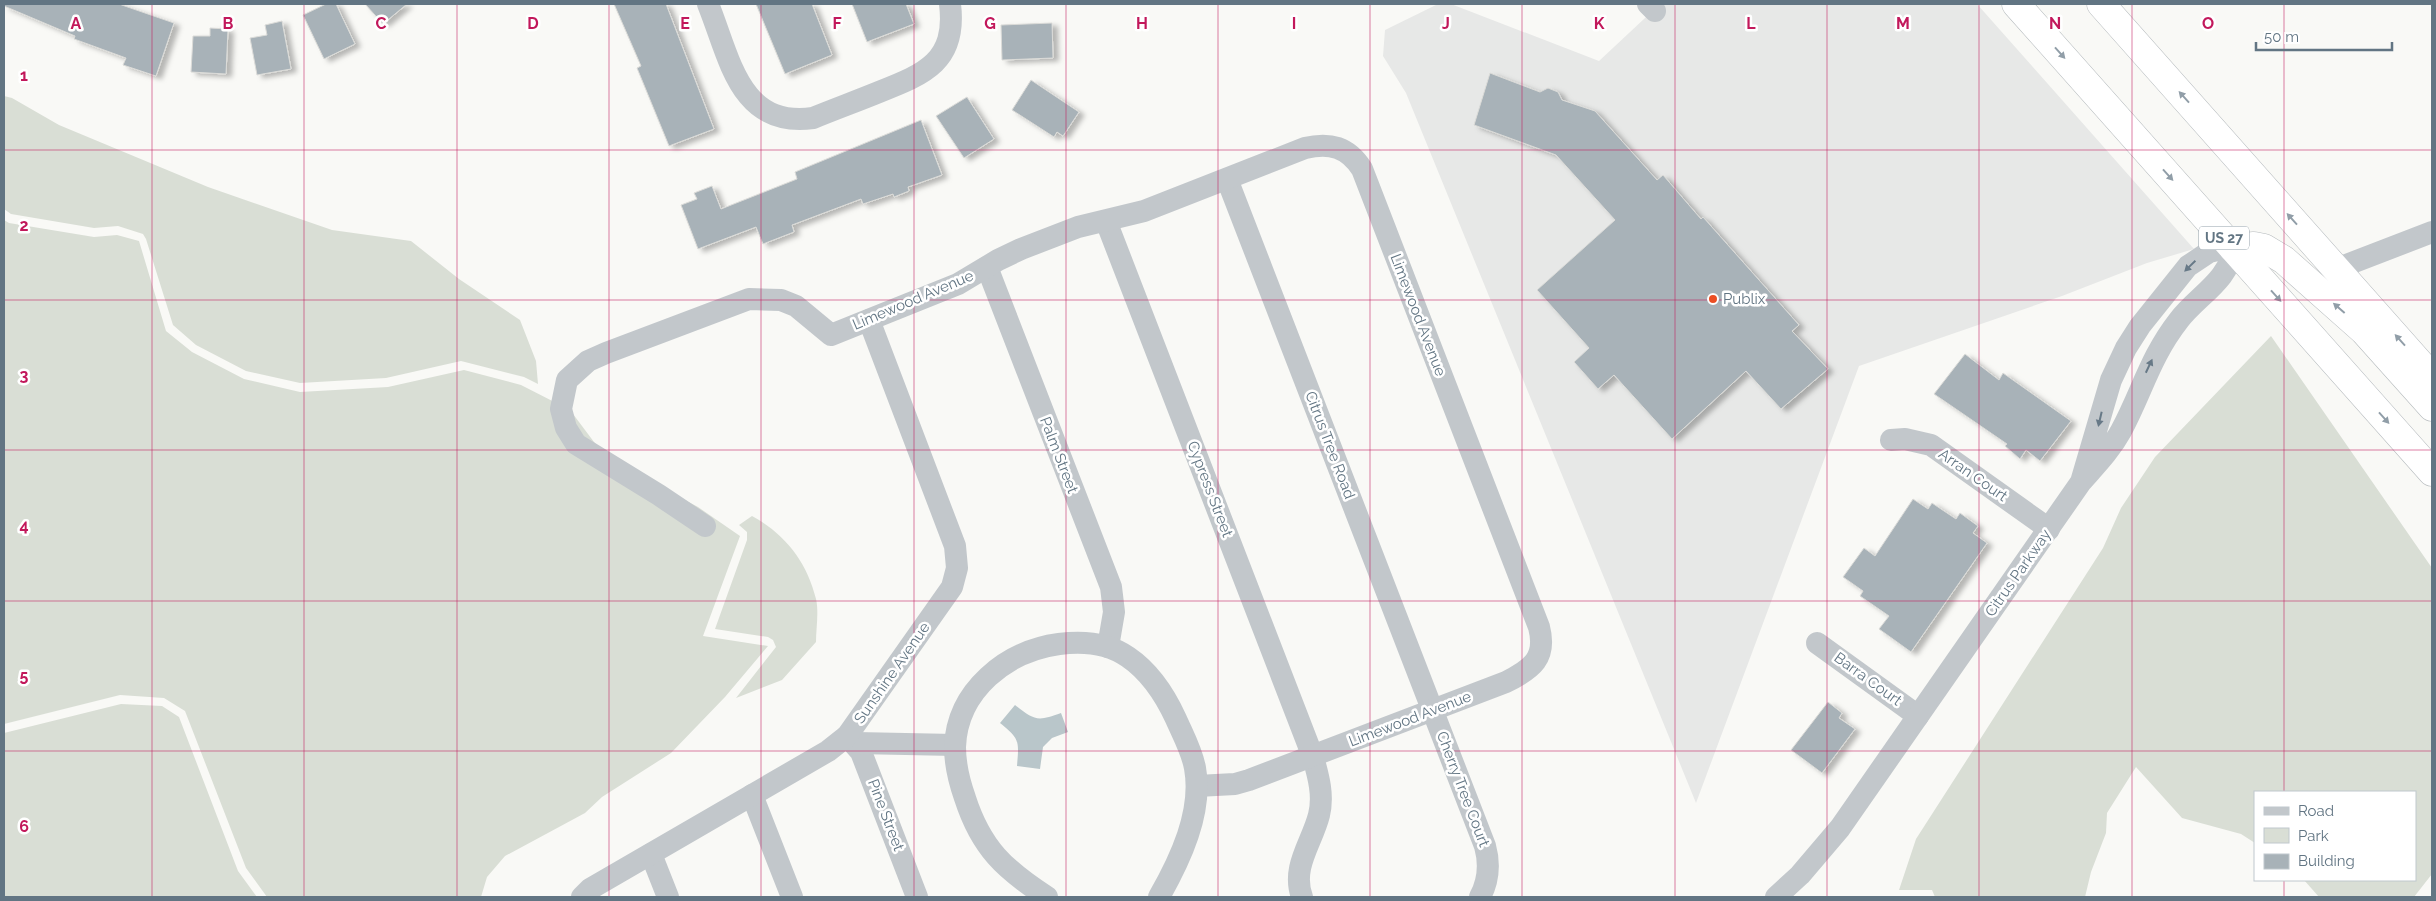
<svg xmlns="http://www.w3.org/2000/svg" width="2436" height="901" font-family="Raleway,sans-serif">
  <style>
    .built { fill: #e7e8e7 }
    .green { fill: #d9ded5 }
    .water { fill: #b9c6ca }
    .building { fill: #a8b2b8; stroke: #dbdbd8; filter: url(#shadow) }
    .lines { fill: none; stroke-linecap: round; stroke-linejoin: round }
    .highway-casing { stroke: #b5babd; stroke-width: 29 }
    .minor { stroke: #c2c7cb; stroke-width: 22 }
    .highway { stroke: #fff; stroke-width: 28 }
    .oneway { fill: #919ea8 }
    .oneway2 { fill: #677987 }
    .grid { fill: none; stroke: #c2185b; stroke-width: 1; stroke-opacity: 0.55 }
    .poi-dot { fill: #eb4e24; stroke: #fff; stroke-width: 2 }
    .labels { text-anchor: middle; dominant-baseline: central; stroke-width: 5; stroke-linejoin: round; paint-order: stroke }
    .shield { fill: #fff; stroke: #919ea8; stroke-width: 1 }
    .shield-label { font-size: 14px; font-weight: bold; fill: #627583 }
    .poi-label { font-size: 15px; fill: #627583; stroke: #fff; text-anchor: start }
    .street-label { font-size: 15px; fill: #627583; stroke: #fff }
    .grid-label { font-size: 16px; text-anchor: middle; font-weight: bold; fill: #c2185b; stroke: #fff; stroke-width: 5; stroke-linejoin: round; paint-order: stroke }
  </style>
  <defs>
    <filter id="shadow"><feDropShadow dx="5.5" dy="3" stdDeviation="2.5" flood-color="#0004"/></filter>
  </defs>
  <rect width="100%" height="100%" fill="#f9f9f6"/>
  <!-- built -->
  <polygon class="built" points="1438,4 1451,4 1599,61 1660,4 1977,4 2194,249 2147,263 2062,296 1859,366 1696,803 1406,93 1383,56 1385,30"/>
  <!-- green -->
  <g class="green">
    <polygon points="4,96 12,98 59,125 208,187 332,230 411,241 459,279 520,320 536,361 538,384 524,377 461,361 386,378 300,383 246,371 196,345 173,325 146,239 143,234 118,226 94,228 11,214 4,209"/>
    <polygon points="4,220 9,223 94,237 117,235 139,241 166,331 192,352 244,379 300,392 388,387 464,370 521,385 570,410 606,458 698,507 740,536 703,636 768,646 725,697 671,753 602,797 585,813 505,856 487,877 481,897 267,897 246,868 185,711 164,698 120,695 4,724"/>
    <polygon points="2271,336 2432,568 2432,874 2414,897 2319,897 2304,880 2415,880 2415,792 2255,792 2255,843 2241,834 2182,818 2136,767 2107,813 2106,833 2091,872 2085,897 1935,897 1932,890 1899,890 1916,839 2103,548 2121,508 2155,457"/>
    <path d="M752 516C785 534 807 562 816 599 819 612 816 629 816 642L782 680 736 698 776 647 773 640 768 637 715 629 747 540V532L739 525Z"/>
    <polygon points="121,704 162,706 179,717 238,871 257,897 4,897 4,733"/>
  </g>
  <!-- water -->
  <path class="water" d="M1015 705C1034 720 1037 722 1061 713L1068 732 1052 738 1043 747 1040 769 1017 766C1019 741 1020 739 1000 723Z"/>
  <!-- building -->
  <g class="building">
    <polygon points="4,4 119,4 174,23 156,76 123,65 126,58 74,39 75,36 4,6"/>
    <polygon points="326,4 336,4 355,44 324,59 303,15"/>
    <polygon points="365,4 407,4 383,24"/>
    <polygon points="614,4 666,4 714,129 669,146 637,68 641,66"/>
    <polygon points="756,4 812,4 832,55 785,74"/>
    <polygon points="852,4 906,4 914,24 867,42"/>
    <polygon points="282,21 291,69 257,75 250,38 267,35 265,25"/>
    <polygon points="1052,23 1053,58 1002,60 1001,25"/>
    <polygon points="210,28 228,29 226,74 191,72 193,36 210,36"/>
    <polygon points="1490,73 1540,92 1548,88 1558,92 1562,100 1595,111 1657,180 1663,175 1701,219 1703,217 1799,325 1792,331 1828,369 1781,409 1746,371 1672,439 1614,375 1598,389 1574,362 1589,348 1537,290 1615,220 1556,155 1474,125"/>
    <polygon points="1031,80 1079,112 1063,136 1057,132 1054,137 1012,110"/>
    <polygon points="967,97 994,139 964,158 936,116"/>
    <polygon points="921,120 942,175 908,187 909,191 894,197 893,194 863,204 861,199 792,225 794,232 763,244 756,227 698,249 681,205 697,199 694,193 712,186 721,209 797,179 795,172"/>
    <polygon points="1965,354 1999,380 2003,373 2071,421 2040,461 2026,450 2020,459 2005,446 2007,444 1934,394"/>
    <polygon points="1913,499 1928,509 1932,503 1956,519 1960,513 1978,526 1973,533 1987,543 1911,652 1879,629 1889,616 1860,596 1863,591 1843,577 1864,548 1875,556"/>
    <polygon points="1828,702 1842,713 1839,718 1855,729 1822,773 1791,750"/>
  </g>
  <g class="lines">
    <defs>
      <g id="highway">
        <polyline points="2016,4 2432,472"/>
        <polyline points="2101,4 2432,377"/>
        <polyline points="2233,248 2254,246 2264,248 2284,260 2364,331 2432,407"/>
      </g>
    </defs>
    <!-- highway casing -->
    <use href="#highway" class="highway-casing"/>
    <!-- minor -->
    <g class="minor">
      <path d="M708 4C730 58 739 128 813 118 835 109 857 101 879 92 925 74 957 61 950 4"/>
      <polyline points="1648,4 1655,11"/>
      <path d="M1227 179 1485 846C1490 864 1489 880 1480 897"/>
      <path d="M1106 221 1313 757C1318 775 1324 795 1319 815 1312 843 1291 867 1302 897"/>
      <polyline points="987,267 1111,587 1114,612 1108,647"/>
      <polyline points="2336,269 2432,232"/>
      <polyline points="1891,440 1905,439 1931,445 2049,529"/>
      <path d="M705 526 659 495 576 444 566 428 561 409 567 380 588 361 606 353 749 299 781 300 796 306 831 335 958 284 998 260 1021 249 1078 227 1144 211 1305 148C1330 142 1348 147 1362 169L1539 627C1547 658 1532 669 1506 682L1249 780 1235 784 1197 786"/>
      <polyline points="1817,643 1918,716"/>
      <polyline points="847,736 861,752 917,897"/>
      <polyline points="856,743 955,745"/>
      <polyline points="752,795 792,897"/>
      <polyline points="651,854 668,897"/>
      <polyline points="582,897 590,889 828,751 847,736 952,587 957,568 955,546 869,320"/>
      <path d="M1047 897C1005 870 981 848 965 798 959 781 955 765 955 747 957 690 1007 651 1059 644 1082 641 1108 643 1128 657 1150 672 1165 695 1176 719 1183 735 1192 751 1195 768 1203 812 1180 860 1159 897"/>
      <path d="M1776 897 1800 875 1840 828 2081 482 2111 380 2126 348 2140 326 2188 266 2209 252 2221 249 2233 248C2230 280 2197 296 2179 320 2150 357 2142 392 2121 431 2110 451 2095 466 2081 482"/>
    </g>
    <!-- highway -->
    <use href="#highway" class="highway"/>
  </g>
  <!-- one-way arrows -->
  <defs><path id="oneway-solid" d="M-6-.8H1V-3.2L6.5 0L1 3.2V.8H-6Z" transform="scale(1.25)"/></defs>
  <g class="oneway">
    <use href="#oneway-solid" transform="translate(2060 53) rotate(48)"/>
    <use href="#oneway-solid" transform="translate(2184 97) rotate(-132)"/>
    <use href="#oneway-solid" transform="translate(2168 175) rotate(48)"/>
    <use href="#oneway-solid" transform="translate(2292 219) rotate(-132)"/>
    <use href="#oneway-solid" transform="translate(2276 296) rotate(48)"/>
    <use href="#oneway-solid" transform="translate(2339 308) rotate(-139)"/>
    <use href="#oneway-solid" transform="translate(2400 340) rotate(-132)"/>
    <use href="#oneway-solid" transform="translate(2384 418) rotate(48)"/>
  </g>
  <g class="oneway2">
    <use href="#oneway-solid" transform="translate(2190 266) rotate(136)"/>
    <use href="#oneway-solid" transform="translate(2149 366) rotate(-65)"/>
    <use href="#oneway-solid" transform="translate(2100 419) rotate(103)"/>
  </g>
  <!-- grid -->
  <path class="grid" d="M152 4V897M304 4V897M457 4V897M609 4V897M761 4V897M914 4V897M1066 4V897M1218 4V897M1370 4V897M1522 4V897M1675 4V897M1827 4V897M1979 4V897M2132 4V897M2284 4V792M4 150H2432M4 300H2432M4 450H2432M4 601H2432M4 751H2432M2284 880V897"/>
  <!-- markers -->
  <circle class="poi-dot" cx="1713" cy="299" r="5"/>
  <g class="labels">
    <!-- shield labels -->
    <rect class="shield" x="2199" y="226.5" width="50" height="23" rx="4"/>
    <g class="shield-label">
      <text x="2224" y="238">US 27</text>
    </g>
    <!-- poi labels -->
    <g class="poi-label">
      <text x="1723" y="299">Publix</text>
    </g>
    <!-- street labels -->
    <g class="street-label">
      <text transform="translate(913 300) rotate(-23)">Limewood Avenue</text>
      <text transform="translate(1418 315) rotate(69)">Limewood Avenue</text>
      <text transform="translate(1330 445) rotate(69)">Citrus Tree Road</text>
      <text transform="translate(1059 455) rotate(69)">Palm Street</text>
      <text transform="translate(1973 475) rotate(35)">Arran Court</text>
      <text transform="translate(1210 489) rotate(69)">Cypress Street</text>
      <text transform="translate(2018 573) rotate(-55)">Citrus Parkway</text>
      <text transform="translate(892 673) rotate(-55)">Sunshine Avenue</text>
      <text transform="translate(1868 679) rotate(36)">Barra Court</text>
      <text transform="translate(1410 719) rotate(-21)">Limewood Avenue</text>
      <text transform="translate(1463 789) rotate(69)">Cherry Tree Court</text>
      <text transform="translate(886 815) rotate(69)">Pine Street</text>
    </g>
  </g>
  <g class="grid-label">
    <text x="76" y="29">A</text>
    <text x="228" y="29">B</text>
    <text x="381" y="29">C</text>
    <text x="533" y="29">D</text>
    <text x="685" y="29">E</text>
    <text x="837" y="29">F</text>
    <text x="990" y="29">G</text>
    <text x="1142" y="29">H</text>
    <text x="1294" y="29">I</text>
    <text x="1446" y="29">J</text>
    <text x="1599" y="29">K</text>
    <text x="1751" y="29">L</text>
    <text x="1903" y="29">M</text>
    <text x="2055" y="29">N</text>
    <text x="2208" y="29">O</text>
    <text x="24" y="81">1</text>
    <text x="24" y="231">2</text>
    <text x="24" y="381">3</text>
    <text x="24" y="531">4</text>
    <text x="24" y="681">5</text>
    <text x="24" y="832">6</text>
  </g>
  <!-- border -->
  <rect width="2436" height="901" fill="none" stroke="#627583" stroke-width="10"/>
  <!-- legend -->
  <rect x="2254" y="791" width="162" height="90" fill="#ffffff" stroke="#c0c8cd"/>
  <rect x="2264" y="807" width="25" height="8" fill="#c2c7cb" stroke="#c0c8cd"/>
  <text x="2298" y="816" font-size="15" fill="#627583">Road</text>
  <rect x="2264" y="828" width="25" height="15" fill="#d9ded5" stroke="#c0c8cd"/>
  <text x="2298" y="841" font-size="15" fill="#627583">Park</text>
  <rect x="2264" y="854" width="25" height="15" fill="#a8b2b8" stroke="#c0c8cd"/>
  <text x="2298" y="866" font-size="15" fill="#627583">Building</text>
  <!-- scale -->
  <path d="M2256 42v8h136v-8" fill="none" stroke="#627583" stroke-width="2.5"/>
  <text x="2264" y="42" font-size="15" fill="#627583" stroke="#ffffff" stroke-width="4" paint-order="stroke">50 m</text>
</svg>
